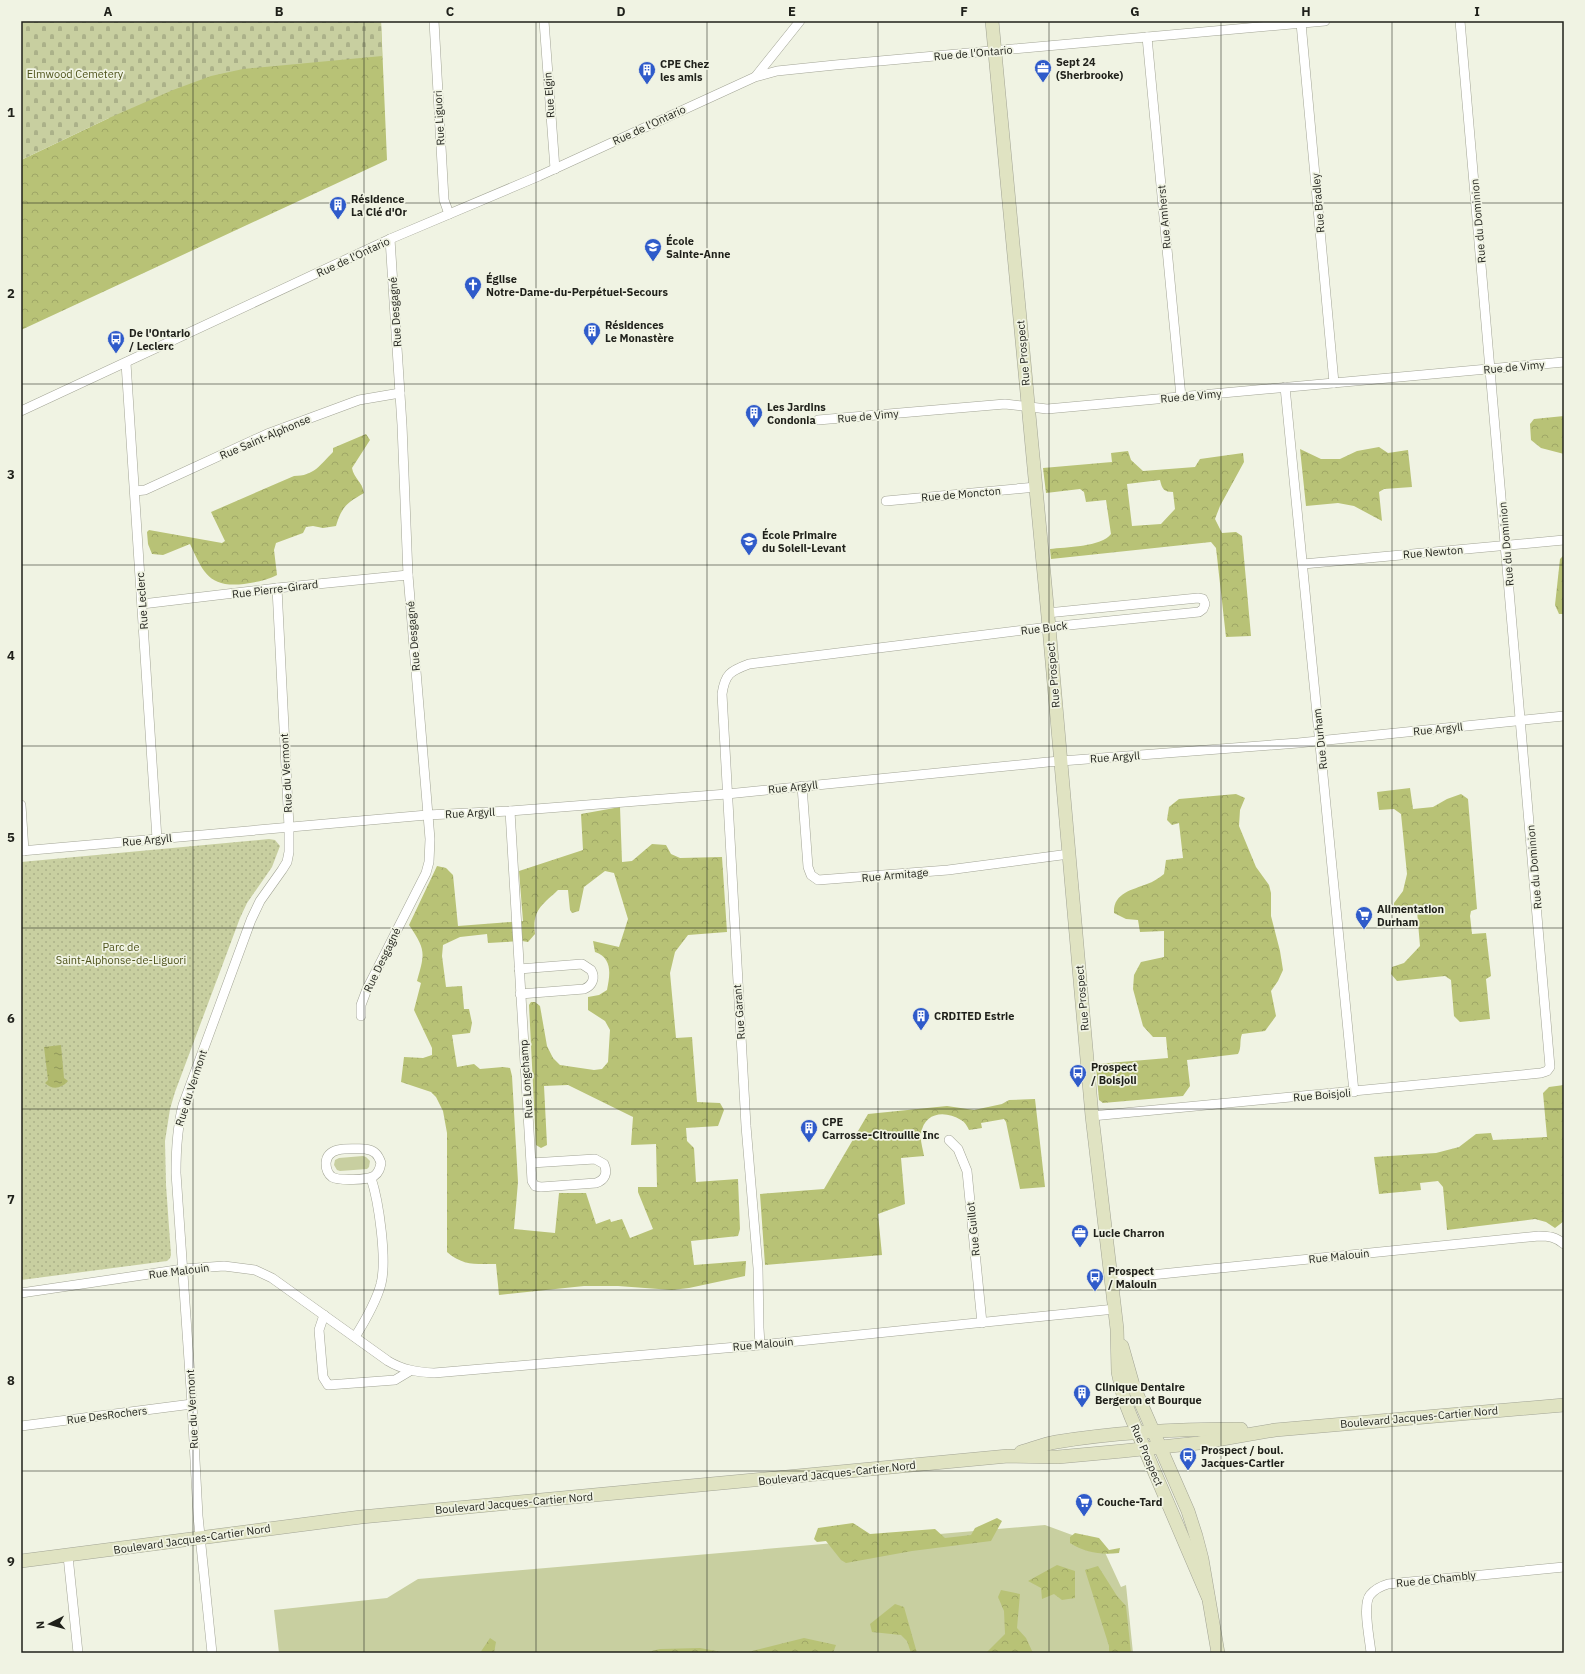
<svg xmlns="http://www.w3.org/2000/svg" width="1585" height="1674" font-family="'IBM Plex Sans',sans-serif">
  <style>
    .grass { fill: #c8cfa0 }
    .forest { fill: url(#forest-crowns); fill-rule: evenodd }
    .cemetery { fill: url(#cemetery-stones) }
    .park { fill: url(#park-dots) }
    .water { fill: url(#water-ripples) }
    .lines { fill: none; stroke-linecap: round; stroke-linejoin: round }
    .street-casing { stroke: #a2a495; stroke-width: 10 }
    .secondary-casing { stroke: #a2a495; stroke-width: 14 }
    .street { stroke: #fff; stroke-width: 9 }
    .secondary { stroke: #e0e3c2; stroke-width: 13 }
    .grid { fill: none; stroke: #1f201a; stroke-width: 1; stroke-opacity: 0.55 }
    .labels { text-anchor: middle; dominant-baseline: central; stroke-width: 3.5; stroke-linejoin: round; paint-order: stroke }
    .street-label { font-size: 11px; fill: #1f201a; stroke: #f0f3e3 }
    .poi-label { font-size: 11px; font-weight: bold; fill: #1f201a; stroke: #f0f3e3; text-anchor: start }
    .park-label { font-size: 11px; fill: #4e531b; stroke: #f0f3e3 }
    .neatline { fill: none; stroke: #1f201a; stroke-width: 1.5 }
    .grid-label { font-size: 13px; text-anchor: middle; font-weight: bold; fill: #1f201a }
  </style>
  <defs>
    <pattern id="forest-crowns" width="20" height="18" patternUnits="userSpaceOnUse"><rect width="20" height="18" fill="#b8c276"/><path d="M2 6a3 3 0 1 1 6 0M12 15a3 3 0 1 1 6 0" fill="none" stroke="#9ea666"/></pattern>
    <pattern id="cemetery-stones" width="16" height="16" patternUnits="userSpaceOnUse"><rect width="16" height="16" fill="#c8cfa0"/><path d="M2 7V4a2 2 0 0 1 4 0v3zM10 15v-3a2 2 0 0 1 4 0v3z" fill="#abb189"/></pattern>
    <pattern id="park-dots" width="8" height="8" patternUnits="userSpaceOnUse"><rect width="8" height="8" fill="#c8cfa0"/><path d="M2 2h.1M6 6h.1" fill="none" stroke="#abb189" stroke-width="1.8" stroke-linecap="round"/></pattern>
    <pattern id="water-ripples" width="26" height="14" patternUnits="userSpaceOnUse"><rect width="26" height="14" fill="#b0b96d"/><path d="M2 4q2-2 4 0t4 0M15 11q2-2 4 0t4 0" fill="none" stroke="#8f9659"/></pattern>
  </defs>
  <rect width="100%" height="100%" fill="#f0f3e3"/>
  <!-- grass -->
  <g class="grass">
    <polygon points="363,1156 366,1157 370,1161 369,1167 367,1169 340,1171 337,1170 334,1165 335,1160 339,1158"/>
    <polygon points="1045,1525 1102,1546 1121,1587 1126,1585 1133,1653 279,1653 274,1610 387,1598 418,1579"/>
  </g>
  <!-- forest -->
  <g class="forest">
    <polygon points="21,21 381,21 387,160 21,330 21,160 109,118"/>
    <polygon points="1564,416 1564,454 1541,448 1531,440 1530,424 1534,419"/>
    <path d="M366 434 370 440 352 468C354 479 362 481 364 493 347 503 342 506 336 526L323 528 313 526 306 527 303 533 276 543 274 550 277 575C265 581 256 582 244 584 209 588 203 572 190 544L163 555 152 554 148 544 147 532 149 530 222 543 225 541 211 512 294 476C314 476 320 465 333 452V448Z"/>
    <polygon points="1379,447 1388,453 1408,450 1412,487 1384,489 1379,492 1382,521 1354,506 1338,503 1306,506 1300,449 1321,459 1340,459 1357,451"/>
    <path d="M1128 451 1131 460 1143 471 1195 467 1200 459 1243 453 1244 462 1220 506 1215 519 1222 533 1236 532 1242 536 1251 636 1226 637 1216 548 1211 542 1051 559 1050 549C1065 547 1102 547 1111 534L1106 500 1086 502 1084 492 1080 489 1046 493 1043 468 1112 462 1111 453ZM1160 480C1162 489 1164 492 1173 492L1175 509 1161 524 1132 526 1127 484Z"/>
    <polygon points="1564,555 1564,614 1559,614 1555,605 1560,559"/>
    <polygon points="1410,788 1413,809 1433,807 1447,799 1461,794 1468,799 1477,909 1471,911 1470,916 1472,934 1486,933 1491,976 1486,979 1490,1019 1460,1022 1454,1016 1451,980 1445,976 1397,981 1391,974 1392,967 1404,963 1420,946 1417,911 1407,908 1394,909 1394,903 1403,891 1407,874 1401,814 1394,809 1379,810 1377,792"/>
    <path d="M1236 794 1245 798 1240 810 1239 826 1256 867 1269 885 1271 893V916L1280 951 1283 970 1278 981 1271 991 1276 1016 1265 1031 1242 1034C1239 1042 1242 1047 1238 1054L1187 1060 1190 1086 1183 1096 1103 1103 1099 1100 1096 1067 1097 1064 1168 1058 1166 1037H1153L1143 1026 1133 989 1134 975 1141 962 1164 957V931L1140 932 1138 920 1126 919 1114 913C1113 893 1132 890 1147 884 1153 882 1159 878 1164 874L1166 860 1183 858 1179 823 1172 825 1167 820 1169 807 1179 799Z"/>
    <path d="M620 807 622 862 632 861 652 844 666 845 671 854 680 858 722 857 727 932 688 935 675 952 670 973 676 1038 692 1037 697 1102 720 1103 724 1110 718 1126 686 1128 687 1141 694 1148 696 1182 738 1179 740 1229 738 1236 691 1241 694 1265 746 1261 745 1276 689 1288 672 1290 618 1286H584L499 1295 496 1264C476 1264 463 1266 447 1252V1133L443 1111 436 1097 431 1092 401 1082 404 1057 423 1058 432 1055V1048L414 1010 421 983 417 981C425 953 426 950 409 925L437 866 446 868 453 875 458 926 523 921 519 871 583 850 581 814ZM605 871 614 873 628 919 619 947 593 941 595 952C613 958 610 975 607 990L599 995 588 997V1010L605 1021 610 1030 608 1062 602 1069 594 1070 560 1065 553 1058 547 1046 540 1006 535 1002H531L529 1005 536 1145 541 1148 547 1145 544 1086 568 1085 633 1117 631 1145 656 1144 657 1187H638V1192L653 1229 630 1238 622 1219 611 1222 610 1219 596 1224 586 1193H559L555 1233 514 1229 518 1182 512 1076 510 1068 503 1067 480 1069 474 1064 457 1067 452 1035 470 1033 472 1023 469 1009H464L462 986 446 987 442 956 443 945 460 937 487 934 488 943 522 941 528 942 535 934C532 910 542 905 558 890H568L570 910 572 913 579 911 584 887Z"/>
    <polygon points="1564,1085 1564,1221 1555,1228 1546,1222 1535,1219 1447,1230 1443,1187 1438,1181 1420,1183 1421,1190 1379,1194 1374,1157 1436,1153 1459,1147 1476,1134 1491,1133 1493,1140 1547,1137 1543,1093 1549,1087"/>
    <path d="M1035 1099 1045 1187 1020 1189 1006 1122 1004 1119 981 1123 982 1128 969 1130C967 1126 965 1122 961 1120 945 1110 924 1112 921 1134 920 1141 923 1149 924 1156L901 1158 905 1204 878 1214 882 1255 765 1265 760 1194 824 1189 868 1114 947 1106 974 1110 1002 1104 1009 1100Z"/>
    <polygon points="997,1518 1002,1521 991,1541 912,1551 846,1563 841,1560 826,1541 817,1542 814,1539 818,1528 853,1523 870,1534 935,1529 945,1538 971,1535 975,1528"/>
    <path d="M1075 1533 1099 1538 1109 1550 1120 1548 1119 1553C1101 1555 1086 1553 1070 1543V1537Z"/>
    <polygon points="1057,1565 1075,1571 1075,1598 1062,1600 1054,1594 1042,1599 1041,1588 1028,1581"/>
    <polygon points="1098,1566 1117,1596 1126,1606 1131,1653 1109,1653 1109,1646 1085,1570"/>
    <polygon points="1001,1590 1020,1594 1017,1628 1026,1638 1033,1653 986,1653 1005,1634 1004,1611 998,1597"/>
    <polygon points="895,1604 904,1607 917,1653 911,1653 907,1641 901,1635 872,1632 870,1624"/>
    <polygon points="490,1638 496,1642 494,1653 480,1653"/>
    <polygon points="804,1638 836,1645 833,1653 744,1653"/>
    <polygon points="700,1648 727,1653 643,1653 660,1649"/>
  </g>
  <!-- cemetery -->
  <polygon class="cemetery" points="21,21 381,21 382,56 243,69 211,76 173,90 109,118 21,160"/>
  <!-- park -->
  <polygon class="park" points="269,839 275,840 280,846 272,867 247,903 240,918 175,1092 170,1109 165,1141 166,1185 171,1255 170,1258 167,1261 21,1280 21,862"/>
  <!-- water -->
  <path class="water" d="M61 1045 64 1078 68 1081C61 1089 52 1090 45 1083L48 1080 44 1047Z"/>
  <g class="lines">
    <defs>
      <g id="street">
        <polyline points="434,21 444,200 449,214"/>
        <polyline points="544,21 555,169"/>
        <polyline points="1301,23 1334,383"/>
        <polyline points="1147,37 1181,397"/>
        <polyline points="756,76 800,21"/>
        <polyline points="126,363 157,839"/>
        <polyline points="1285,387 1354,1092"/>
        <polyline points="21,411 390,239 539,176 755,77 777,71 835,65 1325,21"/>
        <polyline points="818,420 1005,404 1047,409 1564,362"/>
        <polyline points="135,491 145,490 267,434 359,400 400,393"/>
        <polyline points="886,501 1036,487"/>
        <polyline points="1303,564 1564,540"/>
        <polyline points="142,604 277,588 408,575"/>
        <polyline points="802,786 808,867 811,875 818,880 948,870 1069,854"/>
        <polyline points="21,805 24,851"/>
        <path d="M510 811 532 1181 535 1186 541 1187 596 1183C605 1180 608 1173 604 1164L595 1159 531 1163"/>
        <polyline points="21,851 427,815 510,811 727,794 1048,762 1298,743 1564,716"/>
        <path d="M519 969 582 964 591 970C596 978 592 986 584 989L520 994"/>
        <polyline points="361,1016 361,1005 367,989 426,873 429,862 430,839 408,575 402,425 390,239"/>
        <polyline points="1092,1116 1541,1073 1547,1071 1550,1067 1460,21"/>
        <polyline points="949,1140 958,1149 967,1171 982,1323"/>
        <path d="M365 1149C374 1150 378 1154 381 1163 380 1168 379 1173 374 1176 368 1180 339 1181 332 1177 328 1174 326 1168 326 1163 327 1145 353 1149 365 1149Z"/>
        <path d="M1111 1279 1539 1236C1549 1236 1556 1237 1564 1244"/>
        <path d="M21 1293 183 1269 224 1266 255 1270 272 1278 388 1361C403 1370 417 1372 434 1373L760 1345 1115 1309"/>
        <polyline points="324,1315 319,1330 323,1377 328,1385 395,1380 410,1371"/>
        <path d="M355 1337C365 1321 376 1302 381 1284 387 1260 379 1202 371 1178"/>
        <path d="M760 1345 759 1328 758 1268 746 1126 722 694C725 674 730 671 749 664L1049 627 1199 612 1203 609 1205 604 1203 599 1198 598 1047 613"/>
        <polyline points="21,1426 192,1404"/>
        <polyline points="68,1556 78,1653"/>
        <path d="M212 1653 198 1516 192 1404 176 1173C176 1149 177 1128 183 1105L251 920 260 901 282 870 287 862 289 852V827L277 588"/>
        <path d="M1371 1653C1370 1640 1362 1605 1370 1595 1375 1589 1381 1586 1388 1584L1564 1567"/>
      </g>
      <g id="secondary">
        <polyline points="992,21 1049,627 1092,1116 1117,1329 1118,1372 1124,1399 1131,1417 1208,1597"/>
        <polyline points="1122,1346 1133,1385 1188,1511 1196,1536 1202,1559 1218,1653"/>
        <path d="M1021 1452C1032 1449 1044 1444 1056 1442 1116 1432 1179 1429 1241 1429"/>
        <polyline points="21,1561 361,1517 1008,1456 1058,1457 1123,1451 1199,1443 1275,1430 1564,1405"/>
      </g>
    </defs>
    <!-- street casing -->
    <use href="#street" class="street-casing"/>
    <!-- secondary casing -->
    <use href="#secondary" class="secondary-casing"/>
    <!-- street -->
    <use href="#street" class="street"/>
    <!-- secondary -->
    <use href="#secondary" class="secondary"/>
  </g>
  <!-- grid -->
  <path class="grid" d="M193 21V1653M364 21V1653M536 21V1653M707 21V1653M878 21V1653M1049 21V1653M1221 21V1653M1392 21V1653M21 203H1564M21 384H1564M21 565H1564M21 746H1564M21 928H1564M21 1109H1564M21 1290H1564M21 1471H1564"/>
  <!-- icons -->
  <defs>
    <symbol id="office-pin" viewBox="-11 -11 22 30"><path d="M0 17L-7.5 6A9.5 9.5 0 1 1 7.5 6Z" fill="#2f5bca" stroke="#f0f3e3"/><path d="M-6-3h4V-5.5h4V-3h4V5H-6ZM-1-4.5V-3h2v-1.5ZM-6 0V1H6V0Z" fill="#fff"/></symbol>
    <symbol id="building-pin" viewBox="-11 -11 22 30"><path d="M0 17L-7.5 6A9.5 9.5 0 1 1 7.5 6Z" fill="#2f5bca" stroke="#f0f3e3"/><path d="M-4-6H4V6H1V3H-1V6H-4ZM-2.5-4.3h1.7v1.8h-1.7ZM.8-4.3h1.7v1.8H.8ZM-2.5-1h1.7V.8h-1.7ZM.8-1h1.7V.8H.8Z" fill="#fff"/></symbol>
    <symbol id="school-pin" viewBox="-11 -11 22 30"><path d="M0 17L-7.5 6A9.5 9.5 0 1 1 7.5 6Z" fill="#2f5bca" stroke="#f0f3e3"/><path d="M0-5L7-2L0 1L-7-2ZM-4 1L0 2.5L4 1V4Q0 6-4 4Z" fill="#fff"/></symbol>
    <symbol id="church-pin" viewBox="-11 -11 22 30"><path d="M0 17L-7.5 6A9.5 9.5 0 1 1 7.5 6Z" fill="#2f5bca" stroke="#f0f3e3"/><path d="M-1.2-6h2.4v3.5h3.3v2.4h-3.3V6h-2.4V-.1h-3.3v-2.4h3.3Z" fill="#fff"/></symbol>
    <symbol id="bus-pin" viewBox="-11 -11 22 30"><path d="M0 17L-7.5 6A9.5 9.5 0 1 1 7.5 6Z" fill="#2f5bca" stroke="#f0f3e3"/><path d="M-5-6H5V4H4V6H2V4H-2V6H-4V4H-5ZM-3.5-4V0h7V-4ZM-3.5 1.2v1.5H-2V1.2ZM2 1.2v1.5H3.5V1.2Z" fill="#fff"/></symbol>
    <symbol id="supermarket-pin" viewBox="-11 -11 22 30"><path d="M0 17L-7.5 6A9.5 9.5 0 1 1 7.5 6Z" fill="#2f5bca" stroke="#f0f3e3"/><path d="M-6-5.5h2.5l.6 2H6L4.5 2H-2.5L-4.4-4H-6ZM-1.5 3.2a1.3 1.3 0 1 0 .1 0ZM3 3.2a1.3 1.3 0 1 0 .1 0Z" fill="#fff"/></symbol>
  </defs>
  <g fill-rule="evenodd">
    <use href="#office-pin" x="1033" y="58" width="20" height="27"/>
    <use href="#building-pin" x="637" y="60" width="20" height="27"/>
    <use href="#building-pin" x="328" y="195" width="20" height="27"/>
    <use href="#school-pin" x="643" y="237" width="20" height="27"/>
    <use href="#church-pin" x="463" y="275" width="20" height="27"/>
    <use href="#building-pin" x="582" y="321" width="20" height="27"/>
    <use href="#bus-pin" x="106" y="329" width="20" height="27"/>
    <use href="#building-pin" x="744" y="403" width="20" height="27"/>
    <use href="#school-pin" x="739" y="531" width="20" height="27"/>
    <use href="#supermarket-pin" x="1354" y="905" width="20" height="27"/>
    <use href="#building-pin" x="911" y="1006" width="20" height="27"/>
    <use href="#bus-pin" x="1068" y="1063" width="20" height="27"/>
    <use href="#building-pin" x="799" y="1118" width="20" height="27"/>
    <use href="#office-pin" x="1070" y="1223" width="20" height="27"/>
    <use href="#bus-pin" x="1085" y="1267" width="20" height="27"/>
    <use href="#building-pin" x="1072" y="1383" width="20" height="27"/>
    <use href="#bus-pin" x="1178" y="1446" width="20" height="27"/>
    <use href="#supermarket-pin" x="1074" y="1492" width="20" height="27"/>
  </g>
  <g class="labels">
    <!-- street labels -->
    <g class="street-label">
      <text transform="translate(973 53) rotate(-5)">Rue de l'Ontario</text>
      <text transform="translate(549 95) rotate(-94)">Rue Elgin</text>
      <text transform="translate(439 118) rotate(-93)">Rue Liguori</text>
      <text transform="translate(649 125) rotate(-25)">Rue de l'Ontario</text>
      <text transform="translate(1318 203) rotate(-95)">Rue Bradley</text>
      <text transform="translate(1164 217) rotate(-95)">Rue Amherst</text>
      <text transform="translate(1478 221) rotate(-95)">Rue du Dominion</text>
      <text transform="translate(353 257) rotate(-25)">Rue de l'Ontario</text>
      <text transform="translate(395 312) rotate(-94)">Rue Desgagné</text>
      <text transform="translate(1023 353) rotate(-95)">Rue Prospect</text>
      <text transform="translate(1514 367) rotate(-5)">Rue de Vimy</text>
      <text transform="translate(1191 396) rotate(-5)">Rue de Vimy</text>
      <text transform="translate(868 416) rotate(-5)">Rue de Vimy</text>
      <text transform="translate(265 437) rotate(-23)">Rue Saint-Alphonse</text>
      <text transform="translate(961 494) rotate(-5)">Rue de Moncton</text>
      <text transform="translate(1506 544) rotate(-95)">Rue du Dominion</text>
      <text transform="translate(1433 552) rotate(-5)">Rue Newton</text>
      <text transform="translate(275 589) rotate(-7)">Rue Pierre-Girard</text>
      <text transform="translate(142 601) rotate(-94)">Rue Leclerc</text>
      <text transform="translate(1044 628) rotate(-7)">Rue Buck</text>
      <text transform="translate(413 636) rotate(-95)">Rue Desgagné</text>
      <text transform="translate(1053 675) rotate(-95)">Rue Prospect</text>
      <text transform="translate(1438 729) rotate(-6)">Rue Argyll</text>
      <text transform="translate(1320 739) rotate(-96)">Rue Durham</text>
      <text transform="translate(1115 757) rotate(-4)">Rue Argyll</text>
      <text transform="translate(286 773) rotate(-93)">Rue du Vermont</text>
      <text transform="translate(793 787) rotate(-6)">Rue Argyll</text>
      <text transform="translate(470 813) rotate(-3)">Rue Argyll</text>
      <text transform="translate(147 840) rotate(-5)">Rue Argyll</text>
      <text transform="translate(1534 867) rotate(-95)">Rue du Dominion</text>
      <text transform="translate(895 875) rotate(-5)">Rue Armitage</text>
      <text transform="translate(382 960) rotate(-64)">Rue Desgagné</text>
      <text transform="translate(1082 998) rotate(-95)">Rue Prospect</text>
      <text transform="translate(739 1012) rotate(-94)">Rue Garant</text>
      <text transform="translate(526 1079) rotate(-94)">Rue Longchamp</text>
      <text transform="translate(191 1088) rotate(-72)">Rue du Vermont</text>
      <text transform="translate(1322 1095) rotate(-5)">Rue Boisjoli</text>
      <text transform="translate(973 1229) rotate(-96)">Rue Guillot</text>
      <text transform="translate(1339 1256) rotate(-6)">Rue Malouin</text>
      <text transform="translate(179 1271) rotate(-7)">Rue Malouin</text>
      <text transform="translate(763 1344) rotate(-5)">Rue Malouin</text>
      <text transform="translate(192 1409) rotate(-93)">Rue du Vermont</text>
      <text transform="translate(107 1415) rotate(-7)">Rue DesRochers</text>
      <text transform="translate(1419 1417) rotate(-5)">Boulevard Jacques-Cartier Nord</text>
      <text transform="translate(1147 1455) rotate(67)">Rue Prospect</text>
      <text transform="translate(837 1473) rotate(-6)">Boulevard Jacques-Cartier Nord</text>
      <text transform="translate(514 1503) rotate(-5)">Boulevard Jacques-Cartier Nord</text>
      <text transform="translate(192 1539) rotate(-8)">Boulevard Jacques-Cartier Nord</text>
      <text transform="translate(1436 1579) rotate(-6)">Rue de Chambly</text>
    </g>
    <!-- poi labels -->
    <g class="poi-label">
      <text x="1056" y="62">Sept 24<tspan x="1056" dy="13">(Sherbrooke)</tspan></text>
      <text x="660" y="64">CPE Chez<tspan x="660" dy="13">les amis</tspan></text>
      <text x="351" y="199">Résidence<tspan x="351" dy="13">La Clé d'Or</tspan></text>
      <text x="666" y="241">École<tspan x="666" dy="13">Sainte-Anne</tspan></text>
      <text x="486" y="279">Église<tspan x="486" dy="13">Notre-Dame-du-Perpétuel-Secours</tspan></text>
      <text x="605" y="325">Résidences<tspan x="605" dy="13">Le Monastère</tspan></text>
      <text x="129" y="333">De l'Ontario<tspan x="129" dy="13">/ Leclerc</tspan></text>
      <text x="767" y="407">Les Jardins<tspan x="767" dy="13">Condonia</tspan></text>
      <text x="762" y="535">École Primaire<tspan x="762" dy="13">du Soleil-Levant</tspan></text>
      <text x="1377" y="909">Alimentation<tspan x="1377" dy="13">Durham</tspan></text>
      <text x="934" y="1016">CRDITED Estrie</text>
      <text x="1091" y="1067">Prospect<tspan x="1091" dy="13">/ Boisjoli</tspan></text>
      <text x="822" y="1122">CPE<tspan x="822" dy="13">Carrosse-Citrouille Inc</tspan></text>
      <text x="1093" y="1233">Lucie Charron</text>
      <text x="1108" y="1271">Prospect<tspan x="1108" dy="13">/ Malouin</tspan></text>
      <text x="1095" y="1387">Clinique Dentaire<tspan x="1095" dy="13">Bergeron et Bourque</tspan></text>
      <text x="1201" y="1450">Prospect / boul.<tspan x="1201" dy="13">Jacques-Cartier</tspan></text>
      <text x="1097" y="1502">Couche-Tard</text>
    </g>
    <!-- park labels -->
    <g class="park-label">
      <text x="75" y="74">Elmwood Cemetery</text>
      <text x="121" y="947">Parc de<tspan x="121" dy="13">Saint-Alphonse-de-Liguori</tspan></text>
    </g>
  </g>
  <!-- border -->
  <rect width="1585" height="1674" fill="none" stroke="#f0f3e3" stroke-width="44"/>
  <!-- north arrow -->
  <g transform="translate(50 1624) rotate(264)" stroke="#f0f3e3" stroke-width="3" paint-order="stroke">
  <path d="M0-3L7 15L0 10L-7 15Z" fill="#1f201a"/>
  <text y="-6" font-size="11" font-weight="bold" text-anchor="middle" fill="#1f201a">N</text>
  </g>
  <rect x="22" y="22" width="1541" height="1630" class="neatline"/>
  <g class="grid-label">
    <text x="108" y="16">A</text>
    <text x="279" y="16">B</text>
    <text x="450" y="16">C</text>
    <text x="621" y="16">D</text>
    <text x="792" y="16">E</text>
    <text x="964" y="16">F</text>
    <text x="1135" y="16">G</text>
    <text x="1306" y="16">H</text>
    <text x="1477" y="16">I</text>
    <text x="11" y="117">1</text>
    <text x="11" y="298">2</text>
    <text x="11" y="479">3</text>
    <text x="11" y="660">4</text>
    <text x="11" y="842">5</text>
    <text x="11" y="1023">6</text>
    <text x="11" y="1204">7</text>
    <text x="11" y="1385">8</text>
    <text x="11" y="1566">9</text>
  </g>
</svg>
